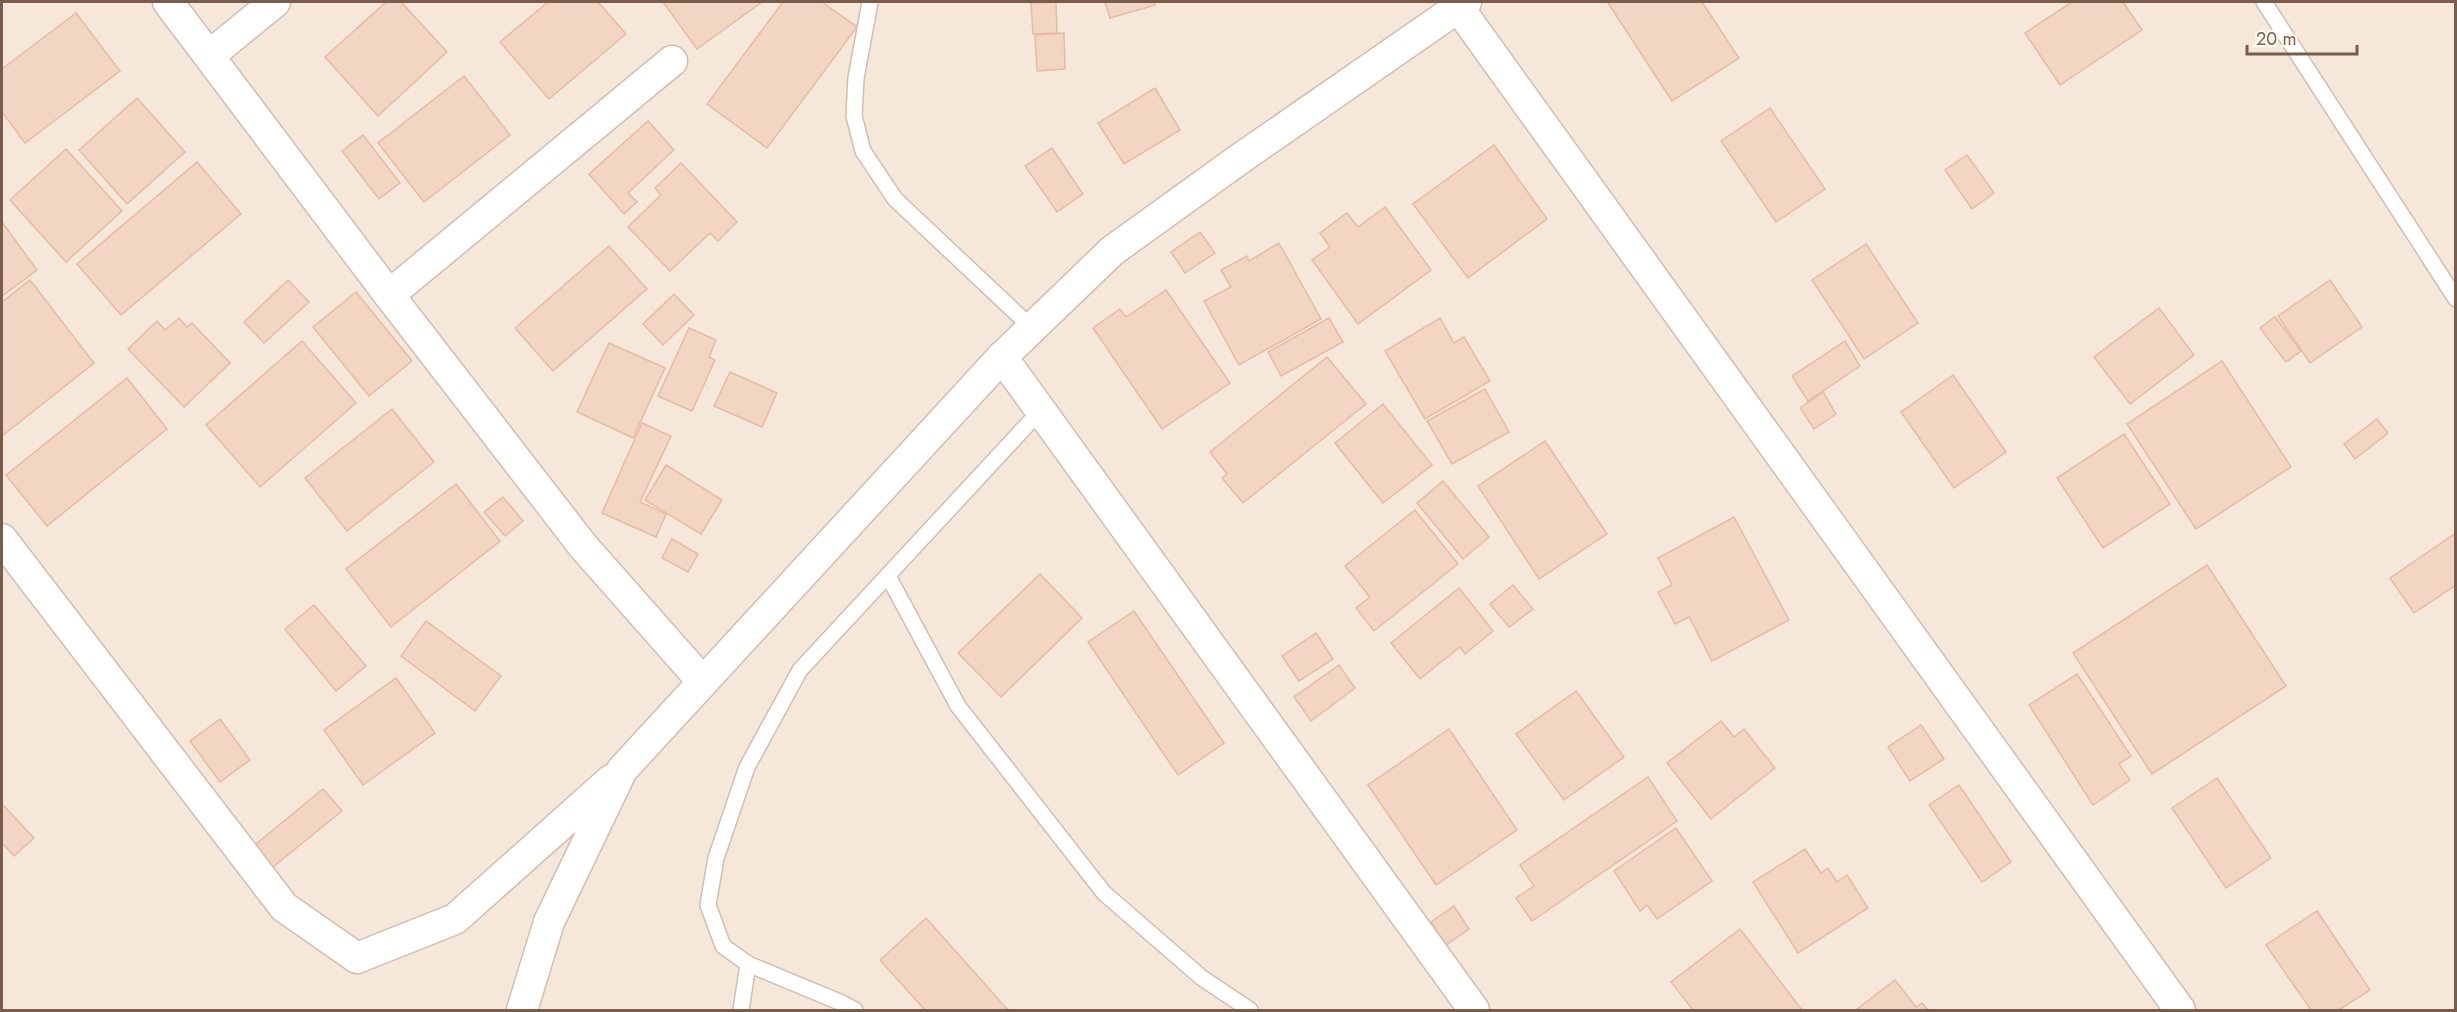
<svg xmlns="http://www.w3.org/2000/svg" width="2457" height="1012" font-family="Jost,sans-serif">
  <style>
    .residential { fill: #f5e8da }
    .building { fill: #f3d5c3; stroke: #e6bba3; stroke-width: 1.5 }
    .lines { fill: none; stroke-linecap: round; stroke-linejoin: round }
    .service-casing { stroke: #d1beb0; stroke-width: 18 }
    .minor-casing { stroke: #d1beb0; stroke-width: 33 }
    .service { stroke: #fff; stroke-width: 15 }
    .minor { stroke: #fff; stroke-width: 30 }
  </style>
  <rect width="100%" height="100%" fill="#fdf6ec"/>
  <!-- residential -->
  <rect class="residential" x="2" y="2" width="2453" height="1008"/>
  <!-- building -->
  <g class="building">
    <polygon points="386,2 401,2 447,52 378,116 325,57"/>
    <polygon points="548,2 598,2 626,34 549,99 500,42"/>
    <polygon points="663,2 762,2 697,49"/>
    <polygon points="783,2 822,2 857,27 767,148 707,104"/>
    <polygon points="1056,2 1057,33 1033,34 1031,3"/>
    <polygon points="1105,2 1154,2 1155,5 1110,18"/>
    <polygon points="1610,2 1702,2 1739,58 1672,101 1608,3"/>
    <polygon points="2072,2 2123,2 2142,30 2060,85 2025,33"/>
    <polygon points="76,13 120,71 25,143 2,112 2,69"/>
    <polygon points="1064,33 1065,69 1037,71 1035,35"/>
    <polygon points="464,76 510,135 424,202 378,143"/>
    <polygon points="1155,88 1180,130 1124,164 1098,123"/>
    <polygon points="137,98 185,152 127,204 79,150"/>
    <polygon points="1770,108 1825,189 1776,222 1721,141"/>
    <polygon points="648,121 674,150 628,193 637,202 624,214 589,174"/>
    <polygon points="363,135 400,183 379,199 342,151"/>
    <polygon points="1494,145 1547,219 1468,278 1413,204"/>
    <polygon points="1052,148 1083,194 1057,212 1025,166"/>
    <polygon points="66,149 122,211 66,262 10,200"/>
    <polygon points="1967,155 1994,193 1972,209 1945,170"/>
    <polygon points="197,162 241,214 121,315 77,264"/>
    <polygon points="681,163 737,222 718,241 710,233 670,271 628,227 661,195 655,188"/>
    <polygon points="1385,207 1431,270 1358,324 1312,260 1330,247 1320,233 1347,213 1358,227"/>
    <polygon points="2,222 37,270 2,296"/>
    <polygon points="1200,232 1215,253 1185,273 1171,252"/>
    <polygon points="1279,243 1321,319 1239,365 1204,301 1231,287 1221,270 1247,256 1249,261"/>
    <polygon points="1866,244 1918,323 1864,359 1812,280"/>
    <polygon points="609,246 647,289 553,371 515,328"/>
    <polygon points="30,280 94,363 2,436 2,302"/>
    <polygon points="288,280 309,302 264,343 244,322"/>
    <polygon points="2330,280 2362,327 2310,363 2278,316"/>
    <polygon points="1166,290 1230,383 1162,429 1093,328 1120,309 1126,317"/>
    <polygon points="356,292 412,361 369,396 313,327"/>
    <polygon points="674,294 694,315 663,345 643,324"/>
    <polygon points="2159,308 2194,355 2130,404 2094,357"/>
    <polygon points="2275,317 2301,351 2286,362 2260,328"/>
    <polygon points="179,318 187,327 192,323 230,363 184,407 128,349 157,321 165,330"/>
    <polygon points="1329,318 1343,342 1281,376 1268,352"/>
    <polygon points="1440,318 1454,343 1464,337 1490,381 1425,419 1385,351"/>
    <polygon points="689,328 716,340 709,357 715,360 692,411 658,396"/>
    <polygon points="302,341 356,403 260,487 206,425"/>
    <polygon points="1845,341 1860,366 1808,401 1792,376"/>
    <polygon points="609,343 665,368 633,438 577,412"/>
    <polygon points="1327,357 1366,404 1243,503 1222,478 1227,474 1210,452"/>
    <polygon points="2222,361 2291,467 2196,529 2127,424"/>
    <polygon points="730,372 777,393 762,427 714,406"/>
    <polygon points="1953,375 2006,452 1954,488 1901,412"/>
    <polygon points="127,378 167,429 47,526 6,475"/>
    <polygon points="1485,389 1509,432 1452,464 1427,421"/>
    <polygon points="1823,392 1836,414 1814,429 1800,408"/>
    <polygon points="1383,404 1432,465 1383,503 1335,443"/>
    <polygon points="392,409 434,462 347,531 305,478"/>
    <polygon points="2377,419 2388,433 2355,459 2344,444"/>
    <polygon points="642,423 671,436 640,502 666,514 656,537 602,513"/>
    <polygon points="2124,434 2170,504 2103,548 2057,478"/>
    <polygon points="1545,441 1607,534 1539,579 1478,486"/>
    <polygon points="666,465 722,500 701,534 645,500"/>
    <polygon points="1443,481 1489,537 1463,559 1417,503"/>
    <polygon points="456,484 500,541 391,627 346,569"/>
    <polygon points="503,497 523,521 505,536 484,512"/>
    <polygon points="1415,510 1458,564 1374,631 1356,608 1370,597 1345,566"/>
    <polygon points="1734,517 1789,620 1712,661 1689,617 1675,624 1658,592 1672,585 1658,558"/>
    <polygon points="2456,533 2456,585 2414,613 2390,578"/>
    <polygon points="672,539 698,554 688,572 662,558"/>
    <polygon points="2207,565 2286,686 2152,774 2073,653"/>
    <polygon points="1040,574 1082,618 1001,697 958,653"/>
    <polygon points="1513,585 1533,609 1509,627 1490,604"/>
    <polygon points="1459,588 1493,631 1465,654 1460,647 1420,679 1391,643"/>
    <polygon points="314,605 366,666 336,691 285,629"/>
    <polygon points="1134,611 1224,743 1178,775 1088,642"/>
    <polygon points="426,621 501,676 475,711 401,656"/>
    <polygon points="1316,633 1333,659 1299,681 1282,656"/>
    <polygon points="1339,665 1355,688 1311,721 1294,697"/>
    <polygon points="2077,674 2131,756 2119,764 2130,780 2093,805 2029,705"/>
    <polygon points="396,678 435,733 363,785 324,730"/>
    <polygon points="1576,691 1624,757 1564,800 1516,734"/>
    <polygon points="220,719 250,760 220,782 190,741"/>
    <polygon points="1721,721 1734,737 1744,729 1775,768 1711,819 1667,763"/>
    <polygon points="1921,725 1944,759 1910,781 1888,747"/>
    <polygon points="1449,729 1517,830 1436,885 1368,785"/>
    <polygon points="1648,777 1677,821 1532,921 1516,898 1534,886 1520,865"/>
    <polygon points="2217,778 2271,858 2226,888 2172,808"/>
    <polygon points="1959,785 2011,862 1982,882 1929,805"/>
    <polygon points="323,789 342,811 273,867 255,845"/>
    <polygon points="2,804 34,838 14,856 2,843"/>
    <polygon points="1676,828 1712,881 1657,919 1647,905 1640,911 1614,871"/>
    <polygon points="1805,849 1821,873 1828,868 1837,882 1847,875 1868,908 1798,953 1753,882"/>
    <polygon points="1454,906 1469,929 1446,945 1431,922"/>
    <polygon points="2317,911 2370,990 2339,1010 2311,1010 2266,945"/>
    <polygon points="926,918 1008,1010 925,1010 880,960"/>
    <polygon points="1740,929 1802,1010 1693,1010 1671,982"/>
    <polygon points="1895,980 1916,1007 1922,1003 1928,1010 1856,1010"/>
  </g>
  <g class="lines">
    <defs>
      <g id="service">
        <polyline points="870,2 856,78 854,116 863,151 895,199 1032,328"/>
        <polyline points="2264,2 2456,299"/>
        <polyline points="888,576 958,706 1104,893 1202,978 1250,1010"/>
        <polyline points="741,1010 748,964"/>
        <polyline points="855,1010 842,1003 748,964 723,946 708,905 716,858 747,767 800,670 1041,410"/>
      </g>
      <g id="minor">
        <polyline points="168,2 389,295 583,546 703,682"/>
        <polyline points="1458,7 2180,1010"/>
        <polyline points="210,55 275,2"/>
        <polyline points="389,295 672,61"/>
        <polyline points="1002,357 1474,1010"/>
        <polyline points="2,539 284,907 357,958 455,919 611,780"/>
        <polyline points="522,1010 549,922 622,770 1002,357 1112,251 1241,158 1466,2"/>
      </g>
    </defs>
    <!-- service casing -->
    <use href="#service" class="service-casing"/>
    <!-- minor casing -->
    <use href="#minor" class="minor-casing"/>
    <!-- service -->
    <use href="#service" class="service"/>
    <!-- minor -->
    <use href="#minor" class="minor"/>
  </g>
  <!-- border -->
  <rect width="2457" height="1012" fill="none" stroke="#7a5c4d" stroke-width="6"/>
  <!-- scale -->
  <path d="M2247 45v9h110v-9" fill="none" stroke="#7a5c4d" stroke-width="3"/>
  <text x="2256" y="45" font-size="18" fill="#7a5c4d" stroke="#fffaf3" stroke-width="4.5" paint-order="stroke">20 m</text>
</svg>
